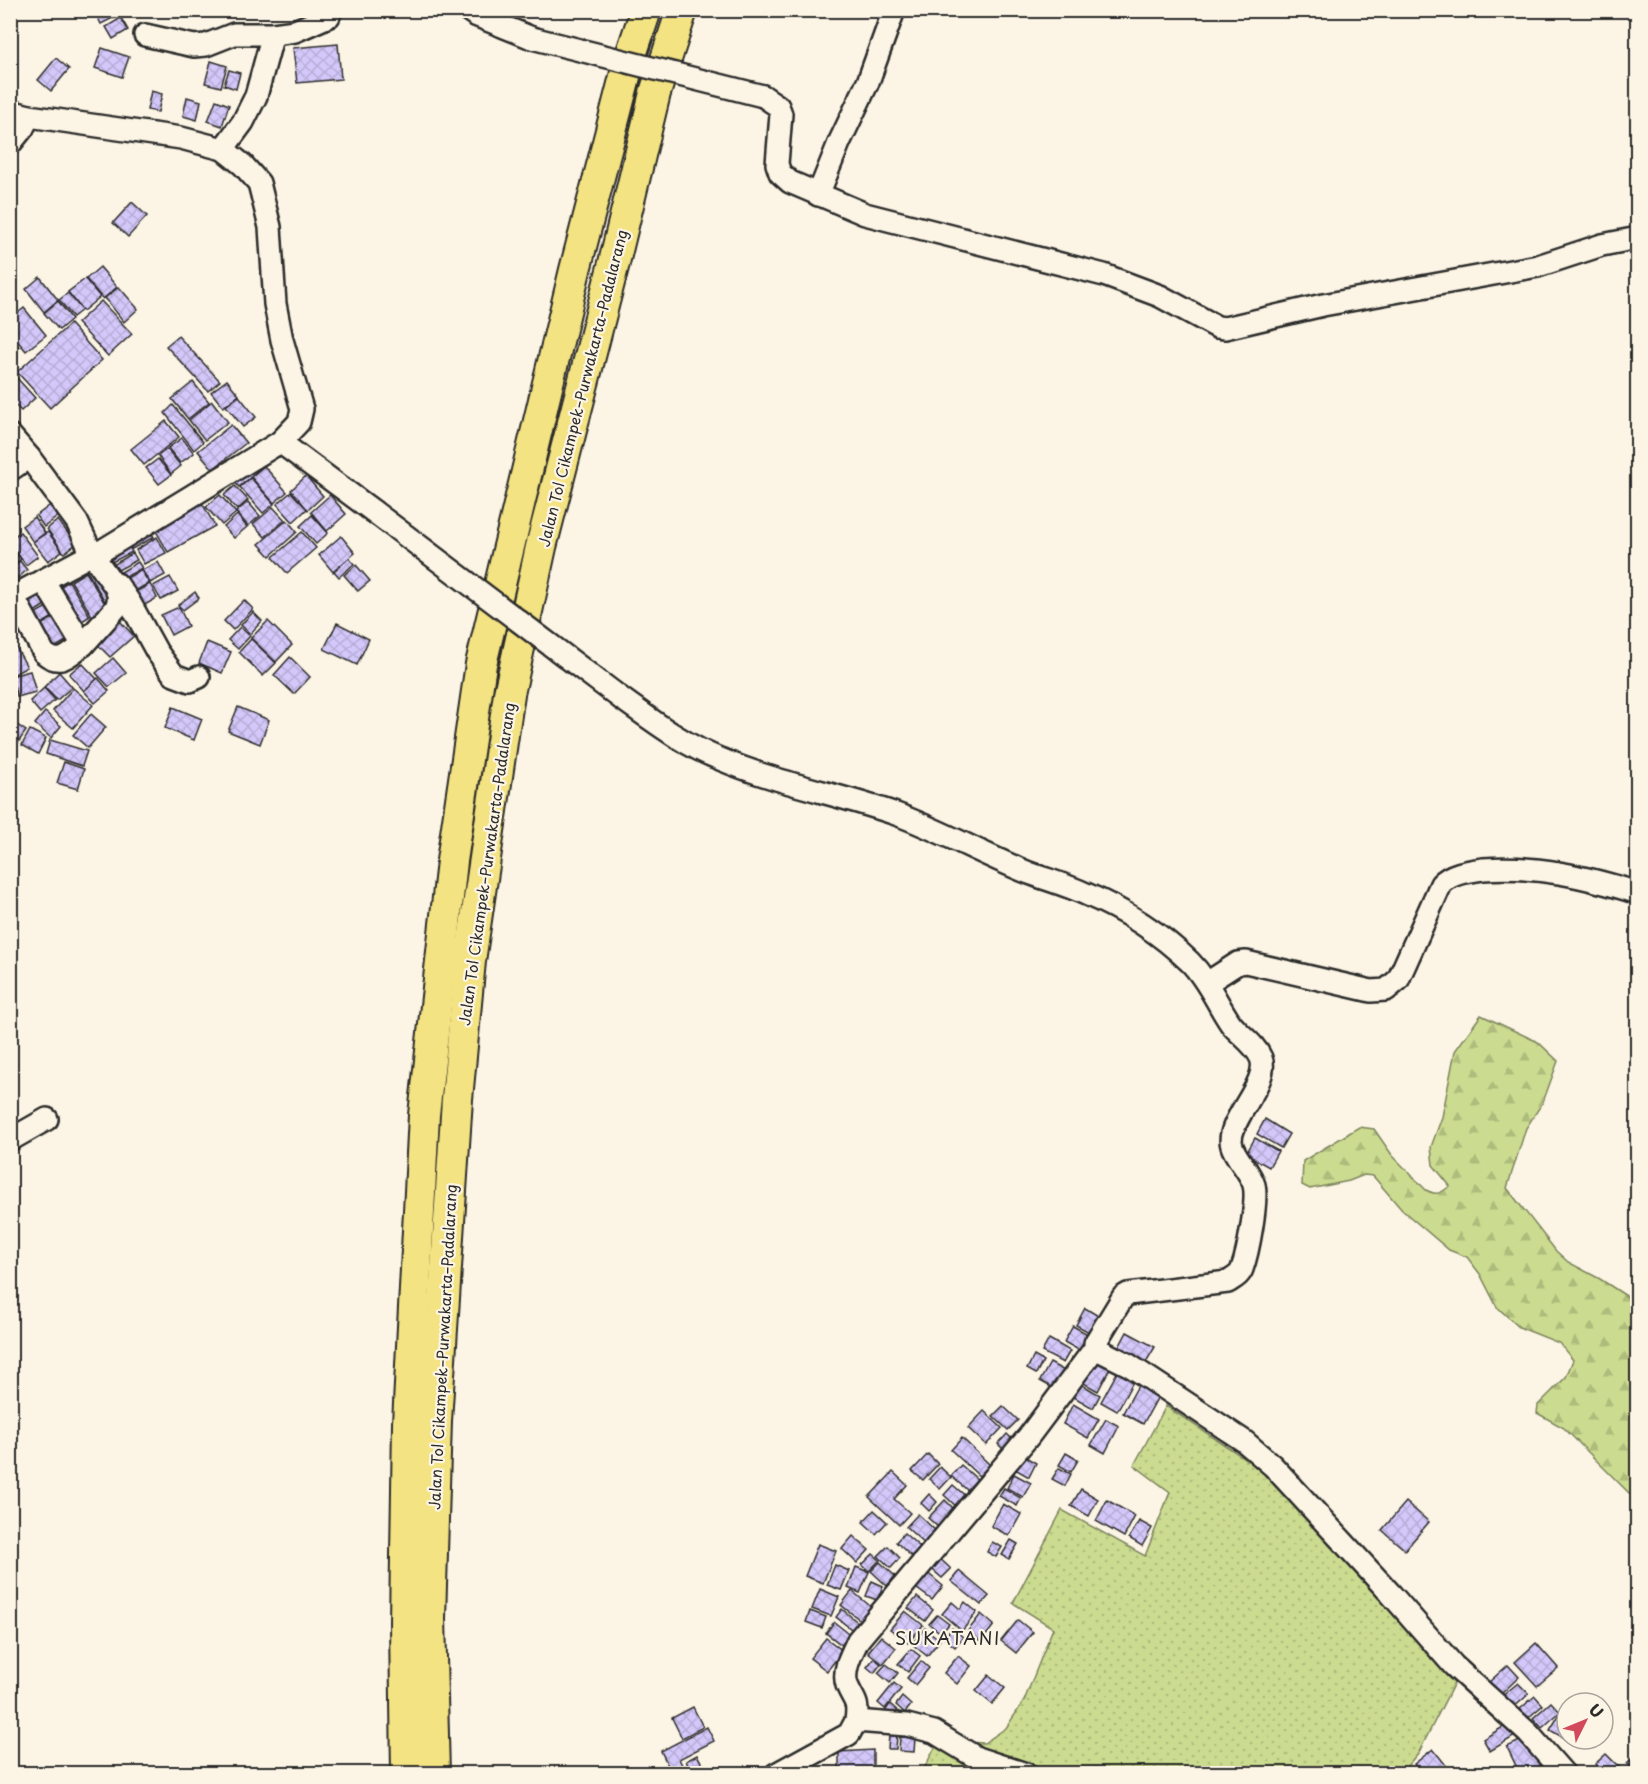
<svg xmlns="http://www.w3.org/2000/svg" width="1648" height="1784" font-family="'Playpen Sans',sans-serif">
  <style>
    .grass { fill: url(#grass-dots); stroke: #7b835d; stroke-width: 1.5 }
    .forest { fill: url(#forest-firs); stroke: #7b835d; stroke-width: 1.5 }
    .building { fill: url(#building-cross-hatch); stroke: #2b2b2b; stroke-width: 1.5 }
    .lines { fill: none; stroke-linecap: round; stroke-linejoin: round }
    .minor-casing { stroke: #2b2b2b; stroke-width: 26 }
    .highway-casing { stroke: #2b2b2b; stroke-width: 34 }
    .minor { stroke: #fcf5e5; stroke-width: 21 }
    .highway { stroke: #f4e382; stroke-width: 30 }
    .minor-bridge-casing { stroke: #2b2b2b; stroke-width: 26; stroke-linecap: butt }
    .minor-bridge { stroke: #fcf5e5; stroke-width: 21 }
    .labels { text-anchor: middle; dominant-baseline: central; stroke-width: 4.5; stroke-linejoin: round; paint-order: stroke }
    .street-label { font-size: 15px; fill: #2b2b2b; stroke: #fcf5e5 }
    .quarter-label { font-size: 18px; letter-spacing: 1.5px; fill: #2b2b2b; stroke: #fcf5e5 }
  </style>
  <defs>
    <pattern id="grass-dots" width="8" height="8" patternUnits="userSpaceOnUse" patternTransform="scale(1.5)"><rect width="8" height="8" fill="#cbdb8f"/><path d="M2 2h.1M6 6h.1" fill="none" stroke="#aebc7c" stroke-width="1.8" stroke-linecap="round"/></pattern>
    <pattern id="forest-firs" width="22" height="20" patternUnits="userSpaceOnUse" patternTransform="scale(1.5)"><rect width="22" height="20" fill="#cbdb8f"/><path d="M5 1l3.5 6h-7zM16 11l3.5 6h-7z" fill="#aebc7c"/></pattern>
    <pattern id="building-cross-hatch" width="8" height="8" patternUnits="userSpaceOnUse" patternTransform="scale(1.5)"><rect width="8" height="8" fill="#d4c8fa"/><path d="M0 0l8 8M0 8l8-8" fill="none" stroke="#b6acd6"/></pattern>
  </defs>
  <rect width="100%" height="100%" fill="#fcf5e5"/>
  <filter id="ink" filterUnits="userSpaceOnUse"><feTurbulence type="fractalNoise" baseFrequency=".0167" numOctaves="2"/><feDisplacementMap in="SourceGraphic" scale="12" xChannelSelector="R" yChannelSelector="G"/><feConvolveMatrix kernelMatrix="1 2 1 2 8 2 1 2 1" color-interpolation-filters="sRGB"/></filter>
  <g filter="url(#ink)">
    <!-- grass -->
    <polygon class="grass" points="1166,1406 1258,1467 1353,1563 1456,1679 1419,1752 1401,1773 921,1774 936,1746 949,1734 967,1742 984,1743 1006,1728 1024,1701 1053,1628 1013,1603 1062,1510 1145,1556 1170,1492 1134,1465"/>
    <!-- forest -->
    <path class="forest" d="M1481 1015 1538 1042 1558 1061 1543 1102 1526 1128 1507 1188 1556 1251 1568 1262 1600 1279 1637 1303V1501L1564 1428 1537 1413 1538 1405 1566 1377 1573 1360 1559 1343 1519 1327 1497 1307 1480 1274 1467 1257 1449 1250 1402 1210 1373 1176 1364 1175 1349 1181 1310 1189 1302 1185 1303 1161 1359 1127 1374 1129 1392 1155 1426 1190C1437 1196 1441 1193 1450 1186L1433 1165 1431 1147 1442 1117 1455 1051Z"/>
    <!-- building -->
    <g class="building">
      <polygon points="94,10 117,10 119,15 101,24"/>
      <polygon points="121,18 128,30 113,39 106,27"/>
      <polygon points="338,44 341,79 297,83 293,48"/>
      <polygon points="102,48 129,57 122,77 95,68"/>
      <polygon points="56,58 69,69 51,91 38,80"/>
      <polygon points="211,61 227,66 221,87 205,83"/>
      <polygon points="229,70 240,73 236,89 224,85"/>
      <polygon points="151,91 162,94 158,112 147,110"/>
      <polygon points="187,97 201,101 197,120 183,116"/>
      <polygon points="216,100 229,105 222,126 208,121"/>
      <polygon points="132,202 147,216 128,237 113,223"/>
      <polygon points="100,267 117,287 103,299 86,279"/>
      <polygon points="40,277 58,300 44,312 26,289"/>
      <polygon points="85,279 100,297 83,311 68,292"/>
      <polygon points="119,287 138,309 124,322 105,298"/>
      <polygon points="68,293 82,310 73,317 59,300"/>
      <polygon points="58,301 72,319 59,330 44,313"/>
      <polygon points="101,301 132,334 108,356 77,323"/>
      <polygon points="24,308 46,335 26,351 10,332 10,319"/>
      <polygon points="70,324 102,360 50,408 17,372"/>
      <polygon points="178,336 220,381 208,391 166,346"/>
      <polygon points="10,338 19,347 10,355"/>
      <polygon points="16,377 35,398 21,411 10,400 10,382"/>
      <polygon points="227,380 239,395 223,407 211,392"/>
      <polygon points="193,382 209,402 188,419 172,399"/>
      <polygon points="239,396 256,417 243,427 226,406"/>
      <polygon points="212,401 228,422 205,440 189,420"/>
      <polygon points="173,405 203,442 194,450 165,413"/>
      <polygon points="166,421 179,437 144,465 131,449"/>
      <polygon points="231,425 246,443 213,469 198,451"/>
      <polygon points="182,438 194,453 180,463 168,448"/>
      <polygon points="167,449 181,466 171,474 158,456"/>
      <polygon points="158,459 171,475 159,484 146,468"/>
      <polygon points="250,461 258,471 239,487 231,478"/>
      <polygon points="264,466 287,492 274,503 251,477"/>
      <polygon points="306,476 323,496 308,510 291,490"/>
      <polygon points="251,478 274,504 263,513 240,487"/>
      <polygon points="235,486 248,500 237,510 224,495"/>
      <polygon points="291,492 307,509 293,522 277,504"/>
      <polygon points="220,495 236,513 222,525 206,507"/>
      <polygon points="330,495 346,514 327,531 311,512"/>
      <polygon points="198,496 215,526 168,552 151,522"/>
      <polygon points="248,502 260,516 248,526 236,512"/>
      <polygon points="53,503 61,514 44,527 36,516"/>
      <polygon points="273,507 285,520 265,537 253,524"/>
      <polygon points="237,515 247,527 234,538 224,527"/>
      <polygon points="312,515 328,533 316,544 300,526"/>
      <polygon points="34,517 45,533 33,542 22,526"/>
      <polygon points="58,520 76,544 64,553 47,529"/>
      <polygon points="287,520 297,532 270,556 259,544"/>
      <polygon points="148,528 154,537 132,549 127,539"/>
      <polygon points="20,532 38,556 26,565 10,544 10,539"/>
      <polygon points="48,532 62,551 48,561 33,542"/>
      <polygon points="302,532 316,548 287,573 273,557"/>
      <polygon points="341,536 355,553 333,572 319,555"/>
      <polygon points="157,537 166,553 144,564 136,550"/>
      <polygon points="126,540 132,552 110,563 104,552"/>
      <polygon points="10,546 21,559 10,567"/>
      <polygon points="133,553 137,560 116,571 113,565"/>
      <polygon points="349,558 354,564 339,577 334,571"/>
      <polygon points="20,561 27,570 18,578 11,568"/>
      <polygon points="138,562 142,568 122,579 119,573"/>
      <polygon points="158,562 165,575 150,583 142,570"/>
      <polygon points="98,565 118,599 107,605 87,571"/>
      <polygon points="356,565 370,581 358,591 344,575"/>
      <polygon points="141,570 149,583 130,594 123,580"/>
      <polygon points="86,572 107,607 92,616 71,581"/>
      <polygon points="170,577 178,591 161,600 153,586"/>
      <polygon points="69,581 90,616 76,625 55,590"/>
      <polygon points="43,583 53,600 28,616 17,598"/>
      <polygon points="150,584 157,598 138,609 130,595"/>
      <polygon points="195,592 199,598 183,610 178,605"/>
      <polygon points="244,600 253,609 233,630 224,621"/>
      <polygon points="55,602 61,612 37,627 31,616"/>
      <polygon points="179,607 188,626 171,635 161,615"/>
      <polygon points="253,612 262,621 250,634 241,625"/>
      <polygon points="62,613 76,635 51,650 37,627"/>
      <polygon points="119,620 134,636 110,657 95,642"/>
      <polygon points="268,621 292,645 276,662 251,638"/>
      <polygon points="337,623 369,639 357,665 324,649"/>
      <polygon points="240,627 250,636 238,649 228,640"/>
      <polygon points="251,639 276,663 263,676 239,652"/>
      <polygon points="207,642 231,652 222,673 199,663"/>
      <polygon points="16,647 27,667 11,676 10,650"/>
      <polygon points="290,657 310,677 294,694 274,675"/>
      <polygon points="113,658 126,673 109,687 96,673"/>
      <polygon points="82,663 97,679 84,691 69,674"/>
      <polygon points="30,671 36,692 17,697 11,676"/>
      <polygon points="59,672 72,687 57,700 44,687"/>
      <polygon points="98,678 109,691 95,703 84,691"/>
      <polygon points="44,688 55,700 40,713 30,701"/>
      <polygon points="73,688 93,705 73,728 53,711"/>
      <polygon points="173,707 202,719 194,740 165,728"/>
      <polygon points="238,707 269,720 260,744 228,731"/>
      <polygon points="45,712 61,726 51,738 35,724"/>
      <polygon points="91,714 106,727 88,748 73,735"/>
      <polygon points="10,720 26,731 17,744 10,740"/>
      <polygon points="30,730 46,738 38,754 22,745"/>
      <polygon points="50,740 87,751 82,766 46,754"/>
      <polygon points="64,762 84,769 78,789 57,783"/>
      <polygon points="1265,1119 1289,1134 1281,1148 1257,1134"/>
      <polygon points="1255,1138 1278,1151 1269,1167 1246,1154"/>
      <polygon points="1085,1308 1100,1317 1091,1333 1076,1325"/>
      <polygon points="1073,1326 1093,1337 1084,1353 1064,1342"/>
      <polygon points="1127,1332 1155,1347 1146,1362 1119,1347"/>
      <polygon points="1049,1339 1070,1351 1063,1363 1042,1352"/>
      <polygon points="1034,1356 1043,1361 1036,1374 1027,1369"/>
      <polygon points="1093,1358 1110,1368 1098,1391 1080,1381"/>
      <polygon points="1050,1363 1068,1373 1058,1391 1040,1381"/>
      <polygon points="1120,1367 1136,1376 1117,1411 1101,1402"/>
      <polygon points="1074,1380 1100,1395 1093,1408 1067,1393"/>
      <polygon points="1140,1382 1160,1393 1143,1424 1123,1413"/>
      <polygon points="1073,1404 1099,1419 1088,1438 1063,1424"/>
      <polygon points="1003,1406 1018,1420 1008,1430 993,1416"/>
      <polygon points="984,1411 1002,1428 986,1445 968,1428"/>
      <polygon points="1106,1419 1119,1426 1105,1453 1091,1445"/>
      <polygon points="1007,1434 1016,1443 1007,1453 998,1444"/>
      <polygon points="962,1438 990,1465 979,1476 951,1450"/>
      <polygon points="1066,1453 1078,1460 1071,1472 1059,1465"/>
      <polygon points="928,1454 938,1464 923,1480 912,1471"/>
      <polygon points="1022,1455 1036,1463 1029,1477 1015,1469"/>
      <polygon points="961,1465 977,1479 967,1490 951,1476"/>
      <polygon points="940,1467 951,1477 940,1489 929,1479"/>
      <polygon points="1059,1468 1071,1474 1065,1486 1052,1479"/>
      <polygon points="893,1472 907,1485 894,1499 910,1513 899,1525 869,1497"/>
      <polygon points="1014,1474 1031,1483 1023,1497 1007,1488"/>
      <polygon points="953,1485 969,1499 959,1509 944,1495"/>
      <polygon points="1004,1488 1021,1498 1017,1506 999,1496"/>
      <polygon points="1081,1489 1098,1499 1089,1516 1071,1506"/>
      <polygon points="929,1494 937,1502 929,1511 921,1503"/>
      <polygon points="945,1500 957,1512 941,1530 928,1518"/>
      <polygon points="1107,1500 1135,1516 1124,1537 1096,1521"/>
      <polygon points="1406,1502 1429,1522 1405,1550 1382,1530"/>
      <polygon points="1003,1504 1021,1514 1009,1536 991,1526"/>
      <polygon points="874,1510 887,1522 876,1534 863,1522"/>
      <polygon points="918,1514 938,1533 926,1545 906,1527"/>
      <polygon points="1139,1521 1152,1528 1142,1546 1129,1538"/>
      <polygon points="904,1533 920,1547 911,1556 896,1542"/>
      <polygon points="853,1536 869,1550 857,1563 842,1549"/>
      <polygon points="1011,1540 1018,1544 1009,1559 1002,1555"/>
      <polygon points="992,1542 1002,1547 996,1557 987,1552"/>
      <polygon points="818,1544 836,1551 823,1583 805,1576"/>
      <polygon points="888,1546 900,1558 891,1568 878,1556"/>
      <polygon points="873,1554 880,1560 869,1571 862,1565"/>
      <polygon points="936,1555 951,1569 942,1578 927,1565"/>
      <polygon points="880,1562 895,1576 887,1586 871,1571"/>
      <polygon points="835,1565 849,1571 841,1590 827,1585"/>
      <polygon points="856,1567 869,1572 860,1593 848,1588"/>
      <polygon points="924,1570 943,1586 932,1600 912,1585"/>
      <polygon points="959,1571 989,1596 981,1605 951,1581"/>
      <polygon points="872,1581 883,1586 877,1600 866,1596"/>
      <polygon points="820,1589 839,1597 831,1616 812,1609"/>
      <polygon points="852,1591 875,1610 864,1623 841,1605"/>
      <polygon points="917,1597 933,1610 925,1621 908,1608"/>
      <polygon points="952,1602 960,1609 965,1602 977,1612 962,1631 942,1614"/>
      <polygon points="842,1609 861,1625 855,1632 836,1617"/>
      <polygon points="810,1611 826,1617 822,1628 806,1622"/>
      <polygon points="905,1611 923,1625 908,1643 890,1629"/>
      <polygon points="981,1614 994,1625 981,1642 968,1631"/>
      <polygon points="937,1615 949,1624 941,1633 929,1624"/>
      <polygon points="1018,1620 1033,1632 1016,1653 1001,1641"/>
      <polygon points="834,1622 852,1636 843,1646 826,1633"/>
      <polygon points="925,1628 940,1640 927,1656 912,1644"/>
      <polygon points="952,1628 963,1637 955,1647 944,1638"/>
      <polygon points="881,1636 896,1648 883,1664 868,1652"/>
      <polygon points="826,1638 843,1651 827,1671 810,1658"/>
      <polygon points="1536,1643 1558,1668 1537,1686 1515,1662"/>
      <polygon points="911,1649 920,1656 908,1672 898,1664"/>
      <polygon points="958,1656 971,1666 957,1684 944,1673"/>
      <polygon points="874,1658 881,1664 874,1673 867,1667"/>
      <polygon points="921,1661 929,1668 915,1685 907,1678"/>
      <polygon points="886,1664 898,1673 890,1683 878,1673"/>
      <polygon points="1508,1665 1519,1677 1500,1695 1488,1683"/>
      <polygon points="989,1675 1005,1688 992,1704 976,1691"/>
      <polygon points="894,1683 901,1689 885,1709 878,1703"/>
      <polygon points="1518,1683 1529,1694 1512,1709 1501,1697"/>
      <polygon points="1535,1696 1543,1705 1528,1718 1520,1709"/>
      <polygon points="902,1697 911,1705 905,1713 896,1705"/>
      <polygon points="1551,1702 1560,1712 1542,1728 1533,1718"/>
      <polygon points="1567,1702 1569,1703 1567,1703 1567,1739 1578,1739 1574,1744 1550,1730"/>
      <polygon points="890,1704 900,1713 894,1721 884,1713"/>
      <polygon points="693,1707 703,1727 682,1738 672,1718"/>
      <polygon points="1508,1724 1515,1736 1490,1751 1483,1739"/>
      <polygon points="707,1727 714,1741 679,1759 687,1774 672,1774 661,1751"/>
      <polygon points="889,1734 897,1735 896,1749 888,1749"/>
      <polygon points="900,1737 915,1738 914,1752 899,1751"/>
      <polygon points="1526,1738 1540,1766 1525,1774 1520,1774 1507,1747"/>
      <polygon points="1433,1749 1453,1774 1422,1774 1414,1764"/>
      <polygon points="873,1750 873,1774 839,1774 839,1752"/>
      <polygon points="1638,1753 1638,1774 1637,1774 1627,1763"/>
      <polygon points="1606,1754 1621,1769 1616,1774 1603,1774 1595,1764"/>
      <polygon points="697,1755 704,1767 692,1773 686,1761"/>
    </g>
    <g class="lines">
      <defs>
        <g id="minor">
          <polyline points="468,10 475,15 532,38"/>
          <polyline points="145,35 194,46 206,45 234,34 273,34 295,31 329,16 331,10"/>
          <polyline points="763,96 778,106 781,114 777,164 780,173 790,182 865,214 1104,275 1160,296 1217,327 1225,328 1323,305 1538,266 1602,245 1638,238"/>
          <polyline points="10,111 29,116 181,138 223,149 243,165 259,183 270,227 275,304 282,340 302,409 299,422 280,442"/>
          <polyline points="10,144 23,128 29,116"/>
          <polyline points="223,149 243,122 256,96 273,34"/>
          <polyline points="818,195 839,143 868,82 894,10"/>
          <polyline points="10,435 29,457"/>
          <polyline points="10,470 29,457 77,522 92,554 116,588 119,598 116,608 83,645"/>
          <polyline points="117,584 130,603 157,652 174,675 190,681 199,677"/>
          <path d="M13 596 44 653C61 667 68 655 83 645L43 580"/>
          <polyline points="10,598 92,554 95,555 280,442 373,511"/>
          <path d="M622 699C653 721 684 745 720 759 777 783 838 794 896 814 942 831 984 855 1029 873 1048 880 1067 885 1086 894 1124 910 1160 933 1190 962 1208 980 1217 1004 1231 1024 1240 1035 1255 1044 1261 1058 1271 1083 1224 1122 1232 1146 1236 1159 1250 1171 1254 1185 1258 1200 1248 1253 1242 1269 1240 1275 1234 1278 1228 1282L1128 1294 1123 1297 1095 1343V1348L1029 1436 858 1640C852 1653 842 1670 847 1685 854 1702 859 1700 856 1721"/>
          <path d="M1207 983 1238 963 1246 962 1371 991 1386 990 1398 980 1441 884C1451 873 1469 871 1483 869 1537 865 1587 877 1638 893"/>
          <polyline points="10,1140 47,1119"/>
          <polyline points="1095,1348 1129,1365 1164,1388 1244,1441 1273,1466 1390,1593 1454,1666 1528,1733 1564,1774"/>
          <polyline points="776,1774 849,1734 856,1721 907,1725 934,1732 977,1758 1026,1774"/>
        </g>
        <g id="highway">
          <polyline points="407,1774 405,1623 408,1423 424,1115 452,861 481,664 575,270 629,61 646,10"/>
          <polyline points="434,1774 430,1618 436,1421 457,1099 470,961 509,694 541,547 614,263 655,93 682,10"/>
        </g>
      </defs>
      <!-- minor casing -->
      <use href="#minor" class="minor-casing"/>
      <!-- highway casing -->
      <use href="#highway" class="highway-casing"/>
      <!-- minor -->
      <use href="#minor" class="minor"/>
      <!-- highway -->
      <use href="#highway" class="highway"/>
      <defs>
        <g id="minor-bridge">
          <polyline points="532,38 763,96"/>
          <polyline points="373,511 622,699"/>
        </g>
      </defs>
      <!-- minor-bridge casing -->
      <use href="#minor-bridge" class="minor-bridge-casing"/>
      <!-- minor-bridge -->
      <use href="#minor-bridge" class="minor-bridge"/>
    </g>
  </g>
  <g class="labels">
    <!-- street labels -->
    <g class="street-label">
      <text transform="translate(582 388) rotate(-76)">Jalan Tol Cikampek–Purwakarta–Padalarang</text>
      <text transform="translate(486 864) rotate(-82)">Jalan Tol Cikampek–Purwakarta–Padalarang</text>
      <text transform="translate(442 1347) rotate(-87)">Jalan Tol Cikampek–Purwakarta–Padalarang</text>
    </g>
    <!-- quarter labels -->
    <g class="quarter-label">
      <text x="948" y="1637">SUKATANI</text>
    </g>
  </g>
  <!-- margin -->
  <rect width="1648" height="1784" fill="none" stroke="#fcf5e5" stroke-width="36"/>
  <rect x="18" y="18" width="1612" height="1748" fill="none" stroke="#2b2b2b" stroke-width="2" filter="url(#ink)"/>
  <!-- north arrow -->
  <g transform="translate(1585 1721) rotate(47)"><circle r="28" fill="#fcf5e5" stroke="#a8a49b" stroke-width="1.5"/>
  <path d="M0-4.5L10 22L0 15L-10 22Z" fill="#d1495b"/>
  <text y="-9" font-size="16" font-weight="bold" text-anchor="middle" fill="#2b2b2b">U</text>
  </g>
</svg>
